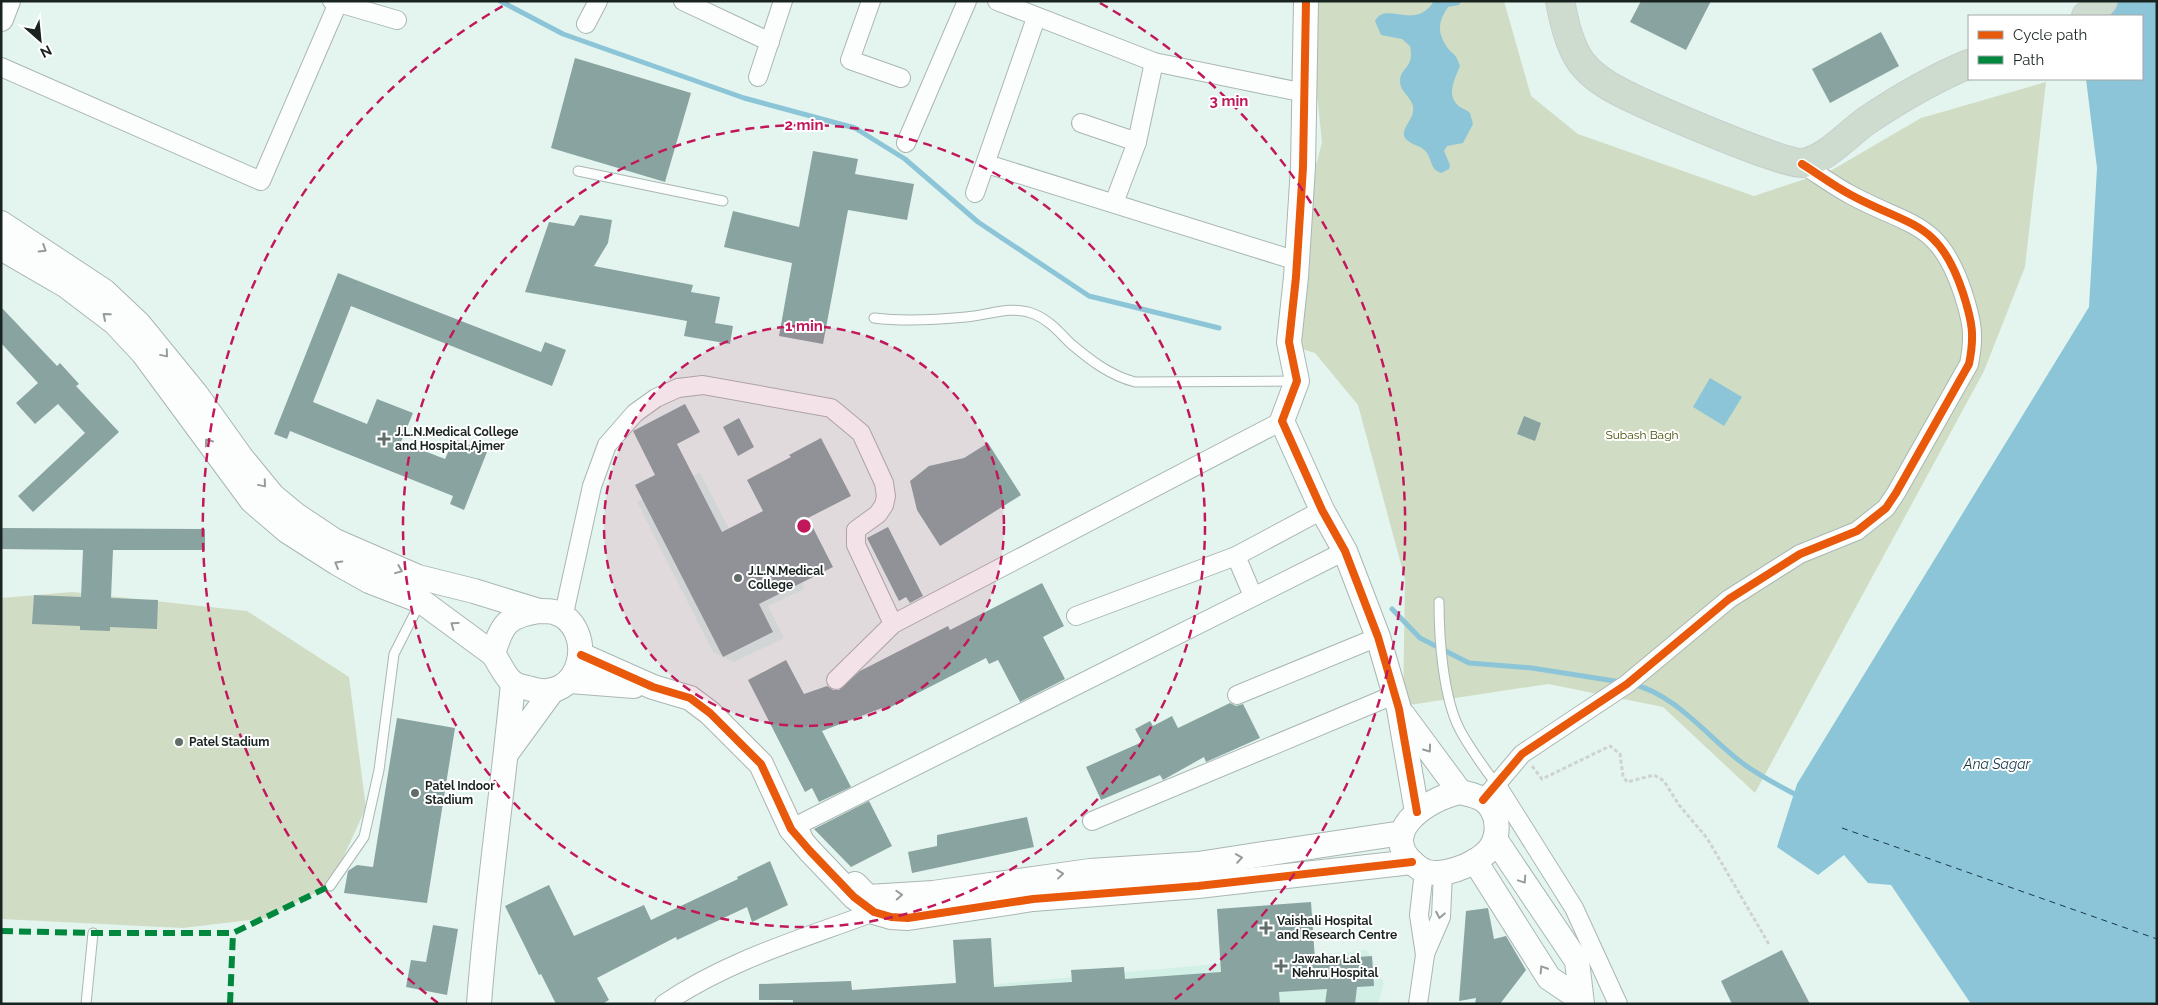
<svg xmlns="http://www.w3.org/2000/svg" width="2158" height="1005" font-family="Raleway,sans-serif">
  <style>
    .built { fill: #d3f0e6 }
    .green { fill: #d0ddc4 }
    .water { fill: #8cc5d7 }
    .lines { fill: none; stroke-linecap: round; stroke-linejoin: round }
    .stream { stroke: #8cc5d7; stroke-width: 5 }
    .ferry { stroke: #173a47; stroke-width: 1; stroke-dasharray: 6 5; stroke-linecap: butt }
    .building { fill: #89a3a1 }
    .lane-casing { stroke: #aab6b2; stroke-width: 11 }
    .street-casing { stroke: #aab6b2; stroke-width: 20 }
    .secondary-casing { stroke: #aab6b2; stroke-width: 26 }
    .highway-casing { stroke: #c7cfcd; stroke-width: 30 }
    .path { stroke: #ced2d0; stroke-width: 3; stroke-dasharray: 4 2.5; stroke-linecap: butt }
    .lane { stroke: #fbfefd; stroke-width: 9 }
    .street { stroke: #fbfefd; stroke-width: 18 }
    .secondary { stroke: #fbfefd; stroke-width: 24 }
    .highway { stroke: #cedcd0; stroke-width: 28 }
    .quiet { stroke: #00873e; stroke-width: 6; stroke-dasharray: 12 6; stroke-linecap: butt }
    .cycleway-casing { stroke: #fff; stroke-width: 11 }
    .cycleway { stroke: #e8590c; stroke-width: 8 }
    .oneway { stroke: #959c9a }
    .ring { fill: none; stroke: #c2185b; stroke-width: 2.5; stroke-dasharray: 9 6 }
    .poi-dot { fill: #606d68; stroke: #fff; stroke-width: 2 }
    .labels { text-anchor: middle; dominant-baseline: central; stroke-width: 4; stroke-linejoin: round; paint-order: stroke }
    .poi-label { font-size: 12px; font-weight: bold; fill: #192420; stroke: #fff; text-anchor: start }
    .park-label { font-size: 12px; fill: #444f05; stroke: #fff }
    .water-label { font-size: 14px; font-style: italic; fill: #173a47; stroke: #fff }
    .centre { fill: #c2185b; stroke: #fff; stroke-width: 2.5 }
    .ring-label { font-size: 15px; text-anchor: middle; font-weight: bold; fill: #c2185b; stroke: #fff; stroke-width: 4; stroke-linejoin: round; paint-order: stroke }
  </style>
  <rect width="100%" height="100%" fill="#e4f5ef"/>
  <!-- built -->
  <g class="built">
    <polygon points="700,473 738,546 797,567 804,589 768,606 784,638 734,662 713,652 637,502"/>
    <polygon points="1367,950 1384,983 1378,1004 740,1004 974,986"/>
  </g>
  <!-- green -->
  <g class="green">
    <polygon points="1307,1 1504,1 1531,96 1578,134 1754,196 1832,170 1921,118 2046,82 2025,267 1984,371 1755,793 1663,707 1548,684 1403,706 1405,579 1358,405 1315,353 1282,343 1289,212 1317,162 1322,142"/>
    <polygon points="72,592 247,611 349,677 366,808 330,886 266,918 183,928 1,919 1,598"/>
  </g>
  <!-- water -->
  <g class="water">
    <path d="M1434 1H1461L1459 5 1448 7C1438 21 1437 33 1447 47 1453 56 1455 51 1460 66 1455 79 1445 96 1460 107 1463 109 1467 110 1470 113L1473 124 1463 143 1447 146 1444 151 1450 165 1449 169 1441 173C1431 170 1432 161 1427 153 1421 144 1409 146 1404 136 1403 125 1415 119 1413 106 1411 97 1400 91 1400 82 1400 66 1415 69 1410 46L1402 39 1381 35 1375 21C1386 0 1415 32 1434 1Z"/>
    <polygon points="2118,1 2157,1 2157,1004 1971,1004 1891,885 1868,883 1844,855 1818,875 1777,847 1797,784 2089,307 2097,168 2086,79 2142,79 2142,16 2110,16"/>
    <polygon points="1710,378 1742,397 1724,426 1693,407"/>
  </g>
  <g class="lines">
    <!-- stream -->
    <g class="stream">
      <polyline points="500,1 563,34 744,98 855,128 905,159 978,222 1089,296 1219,328"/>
      <polyline points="1392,609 1420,638 1469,663 1532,668 1621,682"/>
      <path d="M1632 684C1675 694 1707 736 1741 762 1759 776 1780 786 1800 797"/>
    </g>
    <!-- ferry -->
    <polyline class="ferry" points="1842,828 2157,939"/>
  </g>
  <!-- building -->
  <g class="building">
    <polygon points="1641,1 1711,1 1686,50 1630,22"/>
    <polygon points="1881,32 1899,66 1830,103 1812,69"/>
    <polygon points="575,58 691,93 665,182 551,148"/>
    <polygon points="813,151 858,159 855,174 914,184 907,220 848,210 823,344 779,336 792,263 724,247 733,211 799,227"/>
    <polygon points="580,215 612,220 608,243 594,266 693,285 691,292 720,297 715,323 733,326 730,344 684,336 687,321 525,292 549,222 574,226"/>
    <polygon points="338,273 541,352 545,342 566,350 552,386 351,306 313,402 367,424 377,399 413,413 401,442 445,459 454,439 487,452 464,510 450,504 453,496 290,431 287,439 274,434"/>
    <polygon points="1,307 57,366 60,363 79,384 76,386 119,432 33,512 18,496 85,433 58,404 35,424 16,403 38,383 1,343"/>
    <polygon points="685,404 700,432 677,444 722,532 763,511 747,480 791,457 789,455 821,438 851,496 808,518 833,567 759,604 773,632 723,657 635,485 655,475 633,431"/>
    <polygon points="1524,416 1541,423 1535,441 1517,434"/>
    <polygon points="739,418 754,447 738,456 723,427"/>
    <polygon points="988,443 1021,495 940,546 917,510 910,481 929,466 964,458"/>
    <polygon points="888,527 923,596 910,603 906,597 899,601 867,538"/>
    <polygon points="1,528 205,529 205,550 113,550 111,598 158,600 157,629 110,627 110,631 80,630 80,626 32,624 34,595 81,597 83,550 1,549"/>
    <polygon points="1042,583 1064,626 1043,637 1065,679 1020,702 998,660 989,664 986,658 883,711 882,708 822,731 851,787 819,802 812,788 805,792 748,680 786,660 804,694 827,686 833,690 839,690 860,671 948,626 950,630"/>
    <polygon points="1230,703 1236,706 1243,704 1260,738 1206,762 1204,757 1163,780 1160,775 1101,800 1086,767 1142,742 1135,729 1150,721 1153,726 1172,716 1178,728"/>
    <polygon points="397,718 455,728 427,903 344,893 348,871 357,865 373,867"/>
    <polygon points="869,801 892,846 851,867 814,829"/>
    <polygon points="1027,817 1034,847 912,873 908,852 937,846 937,835"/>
    <polygon points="770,861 788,905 752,922 747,907 677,940 676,937 597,978 609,1000 602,1004 556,1004 541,974 539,975 505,906 549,885 574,936 644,905 651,920 738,879 737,877"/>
    <polygon points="1311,902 1315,960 1372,956 1374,986 1357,987 1355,1004 1325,1004 1327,989 1279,992 1280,1004 793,1004 793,1000 759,1000 759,984 851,981 852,990 956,983 953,940 991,938 994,987 1072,982 1071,970 1124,967 1125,979 1221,972 1217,909"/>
    <polygon points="1488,908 1494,939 1506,936 1526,970 1500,1004 1475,1004 1476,998 1459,1001 1466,911"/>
    <polygon points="433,925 458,929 447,995 406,987 411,960 426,962"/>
    <polygon points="1782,950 1810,1004 1732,1004 1721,981"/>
  </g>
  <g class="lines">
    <defs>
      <g id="lane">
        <polyline points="578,171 723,201"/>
        <path d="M874 318C905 322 935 320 966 317 990 315 1011 305 1034 314 1049 320 1059 332 1070 343 1090 360 1109 375 1135 382L1294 381"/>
        <path d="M1439 602C1439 638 1443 698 1460 730 1470 749 1483 766 1496 784"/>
        <polyline points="330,886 364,837 379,770 394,654 421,601"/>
        <polyline points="86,1004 93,933"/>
      </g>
      <g id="street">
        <polyline points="332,1 397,20"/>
        <polyline points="683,1 770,42"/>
        <polyline points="871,1 850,60 901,78"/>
        <polyline points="997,1 1154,62 1305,93"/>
        <polyline points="586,24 598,1"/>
        <polyline points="1,67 261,181 338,3"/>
        <polyline points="758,77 783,1"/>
        <polyline points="1081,123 1137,142"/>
        <polyline points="906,143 967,1"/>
        <polyline points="987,164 1297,261"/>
        <polyline points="975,193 1036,18"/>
        <polyline points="1114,203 1137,142 1154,62"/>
        <polyline points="1236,556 1253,596"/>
        <polyline points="1076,616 1236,556 1322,510"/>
        <polyline points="563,618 592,486 607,445 635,413 656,398 678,388 703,385 831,408 861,433 884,483 886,496 884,505 878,514 856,530 856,545 893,624"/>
        <polyline points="836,680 893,624 1282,421"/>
        <polyline points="1237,695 1378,637"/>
        <polyline points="1496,784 1574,908 1618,1004"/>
        <path d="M1483 800 1522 754 1627 684 1729 599 1800 554 1857 531 1886 508 1896 493 1969 364C1975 335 1972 321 1963 293 1939 220 1910 227 1851 195 1834 186 1818 174 1802 164"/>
        <polyline points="1092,821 1396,694"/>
        <polyline points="806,844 798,825 1345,551"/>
        <polyline points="1425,954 1441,917 1443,872"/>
        <path d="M664 1004C728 960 802 939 874 912"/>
        <polyline points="1418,1004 1425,955 1419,915 1424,871"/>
      </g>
      <g id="secondary">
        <polyline points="1306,1 1303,167 1296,277 1289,342 1297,381 1282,421 1322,510 1345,551 1378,637 1399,709 1417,812"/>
        <polyline points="1,19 8,1"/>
        <polyline points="1,223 104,291 139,324 196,394 241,457 273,496 296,515 335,541 418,577 474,591 539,611"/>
        <polyline points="1,248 65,285 115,323 143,353 252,501 287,531 337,563 369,581 421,601 493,654"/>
        <path d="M539 611C543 611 550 611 554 612 599 626 583 708 528 688 524 687 517 686 513 683 505 677 499 662 493 654 502 624 507 616 539 611Z"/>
        <polyline points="581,655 653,687 690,698 710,713 761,764 791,829 810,851 854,897 874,912 891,917 908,918 1033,899 1198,886 1412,862"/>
        <polyline points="570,681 634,686"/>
        <polyline points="1403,715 1460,792"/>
        <polyline points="506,754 552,691"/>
        <path d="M1460 792C1467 794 1475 795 1482 799 1499 810 1501 835 1489 850 1476 865 1437 881 1419 868 1373 835 1426 799 1460 792Z"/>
        <polyline points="1495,839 1577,961 1582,1004"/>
        <polyline points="1475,861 1549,978 1580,999"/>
        <polyline points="855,884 868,897 933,893 1090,871 1198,864 1402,833"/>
        <path d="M479 1004C487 896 503 790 513 683"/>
      </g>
      <g id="highway">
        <path d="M1560 1C1564 21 1569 45 1581 62 1591 75 1606 85 1620 92 1643 104 1787 167 1804 163 1827 158 1847 135 1866 121 1899 99 1932 79 1969 64"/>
        <polyline points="2086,16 2093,12 2103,1"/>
      </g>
    </defs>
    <!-- lane casing -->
    <use href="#lane" class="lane-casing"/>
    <!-- street casing -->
    <use href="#street" class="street-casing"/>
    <!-- secondary casing -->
    <use href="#secondary" class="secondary-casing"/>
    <!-- highway casing -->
    <use href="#highway" class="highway-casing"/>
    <!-- path -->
    <polyline class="path" points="1532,766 1542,779 1610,746 1620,754 1623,776 1627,782 1654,775 1664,781 1679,805 1707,838 1770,946"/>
    <!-- lane -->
    <use href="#lane" class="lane"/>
    <!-- street -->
    <use href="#street" class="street"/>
    <!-- secondary -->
    <use href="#secondary" class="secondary"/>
    <!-- highway -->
    <use href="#highway" class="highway"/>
    <!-- quiet -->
    <g class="quiet">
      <polyline points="1,931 93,933 233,933 330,886"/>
      <polyline points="230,1004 233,933"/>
    </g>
    <defs>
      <g id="cycleway">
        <polyline points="1306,1 1303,167 1296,277 1289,342 1297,381 1282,421 1322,510 1345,551 1378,637 1399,709 1417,812"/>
        <polyline points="581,655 653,687 690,698 710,713 761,764 791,829 810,851 854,897 874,912 891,917 908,918 1033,899 1198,886 1412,862"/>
        <path d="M1483 800 1522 754 1627 684 1729 599 1800 554 1857 531 1886 508 1896 493 1969 364C1975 335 1972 321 1963 293 1939 220 1910 227 1851 195 1834 186 1818 174 1802 164"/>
      </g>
    </defs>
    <!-- cycleway casing -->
    <use href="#cycleway" class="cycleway-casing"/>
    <!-- cycleway -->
    <use href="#cycleway" class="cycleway"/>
  </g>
  <!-- one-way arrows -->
  <defs><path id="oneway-chevron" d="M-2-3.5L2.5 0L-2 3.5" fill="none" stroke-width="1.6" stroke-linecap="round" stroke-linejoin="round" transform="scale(1.25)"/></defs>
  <g class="oneway">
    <use href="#oneway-chevron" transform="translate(43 249) rotate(32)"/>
    <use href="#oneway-chevron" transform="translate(106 316) rotate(-139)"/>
    <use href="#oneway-chevron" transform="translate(165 354) rotate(50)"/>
    <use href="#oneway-chevron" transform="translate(208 442) rotate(-125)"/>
    <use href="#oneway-chevron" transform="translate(263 484) rotate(50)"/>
    <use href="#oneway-chevron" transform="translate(338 564) rotate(-150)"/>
    <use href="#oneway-chevron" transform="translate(399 570) rotate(22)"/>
    <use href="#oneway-chevron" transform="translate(454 625) rotate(-144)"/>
    <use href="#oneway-chevron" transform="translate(1428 749) rotate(54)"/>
    <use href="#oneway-chevron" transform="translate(1239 858) rotate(-8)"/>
    <use href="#oneway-chevron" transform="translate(1060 874) rotate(-6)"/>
    <use href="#oneway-chevron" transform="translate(1523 880) rotate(56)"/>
    <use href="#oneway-chevron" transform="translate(899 895) rotate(-3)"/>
    <use href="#oneway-chevron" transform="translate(1440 915) rotate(101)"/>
    <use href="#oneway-chevron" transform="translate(1543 969) rotate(-122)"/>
  </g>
  <!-- distance rings -->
  <circle cx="804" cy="526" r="200" fill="#c2185b" fill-opacity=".12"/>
  <g class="ring">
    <circle cx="804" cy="526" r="200"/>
    <circle cx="804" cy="526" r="401"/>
    <path d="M438 1003A601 601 0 0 1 508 3M1100 3A601 601 0 0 1 1170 1003"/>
  </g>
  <!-- markers -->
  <g class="poi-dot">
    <path d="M381.5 431.5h5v5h5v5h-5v5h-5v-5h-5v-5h5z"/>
    <circle cx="738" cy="578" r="5"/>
    <circle cx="179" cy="742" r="5"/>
    <circle cx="415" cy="793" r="5"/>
    <path d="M1263.5 920.5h5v5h5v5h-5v5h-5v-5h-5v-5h5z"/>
    <path d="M1278.5 958.5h5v5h5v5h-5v5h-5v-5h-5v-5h5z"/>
  </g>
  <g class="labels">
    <!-- poi labels -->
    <g class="poi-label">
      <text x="395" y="432">J.L.N.Medical College<tspan x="395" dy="14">and Hospital,Ajmer</tspan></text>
      <text x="748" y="571">J.L.N.Medical<tspan x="748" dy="14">College</tspan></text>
      <text x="189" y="742">Patel Stadium</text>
      <text x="425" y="786">Patel Indoor<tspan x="425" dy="14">Stadium</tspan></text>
      <text x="1277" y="921">Vaishali Hospital<tspan x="1277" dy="14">and Research Centre</tspan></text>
      <text x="1292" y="959">Jawahar Lal<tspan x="1292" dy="14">Nehru Hospital</tspan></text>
    </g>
    <!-- park labels -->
    <g class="park-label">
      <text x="1642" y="435">Subash Bagh</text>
    </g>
    <!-- water labels -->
    <g class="water-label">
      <text x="1997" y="764">Ana Sagar</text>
    </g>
  </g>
  <circle cx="804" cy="526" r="8" class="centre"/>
  <g class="ring-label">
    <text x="1229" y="106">3 min</text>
    <text x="804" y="130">2 min</text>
    <text x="804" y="331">1 min</text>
  </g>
  <!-- border -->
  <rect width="2158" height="1005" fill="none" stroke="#192420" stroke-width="5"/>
  <!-- legend -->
  <rect x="1968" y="15" width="175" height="65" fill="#ffffff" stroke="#a3a7a6"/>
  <rect x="1978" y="31" width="25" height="8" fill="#e8590c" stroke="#a3a7a6"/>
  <text x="2013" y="40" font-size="15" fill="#192420">Cycle path</text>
  <rect x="1978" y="56" width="25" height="8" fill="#00873e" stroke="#a3a7a6"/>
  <text x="2013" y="65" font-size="15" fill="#192420">Path</text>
  <!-- north arrow -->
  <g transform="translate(40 40) rotate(153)" stroke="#ffffff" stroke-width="4" paint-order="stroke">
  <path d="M0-4L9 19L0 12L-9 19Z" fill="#192420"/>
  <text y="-8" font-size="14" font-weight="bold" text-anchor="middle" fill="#192420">N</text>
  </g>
</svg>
